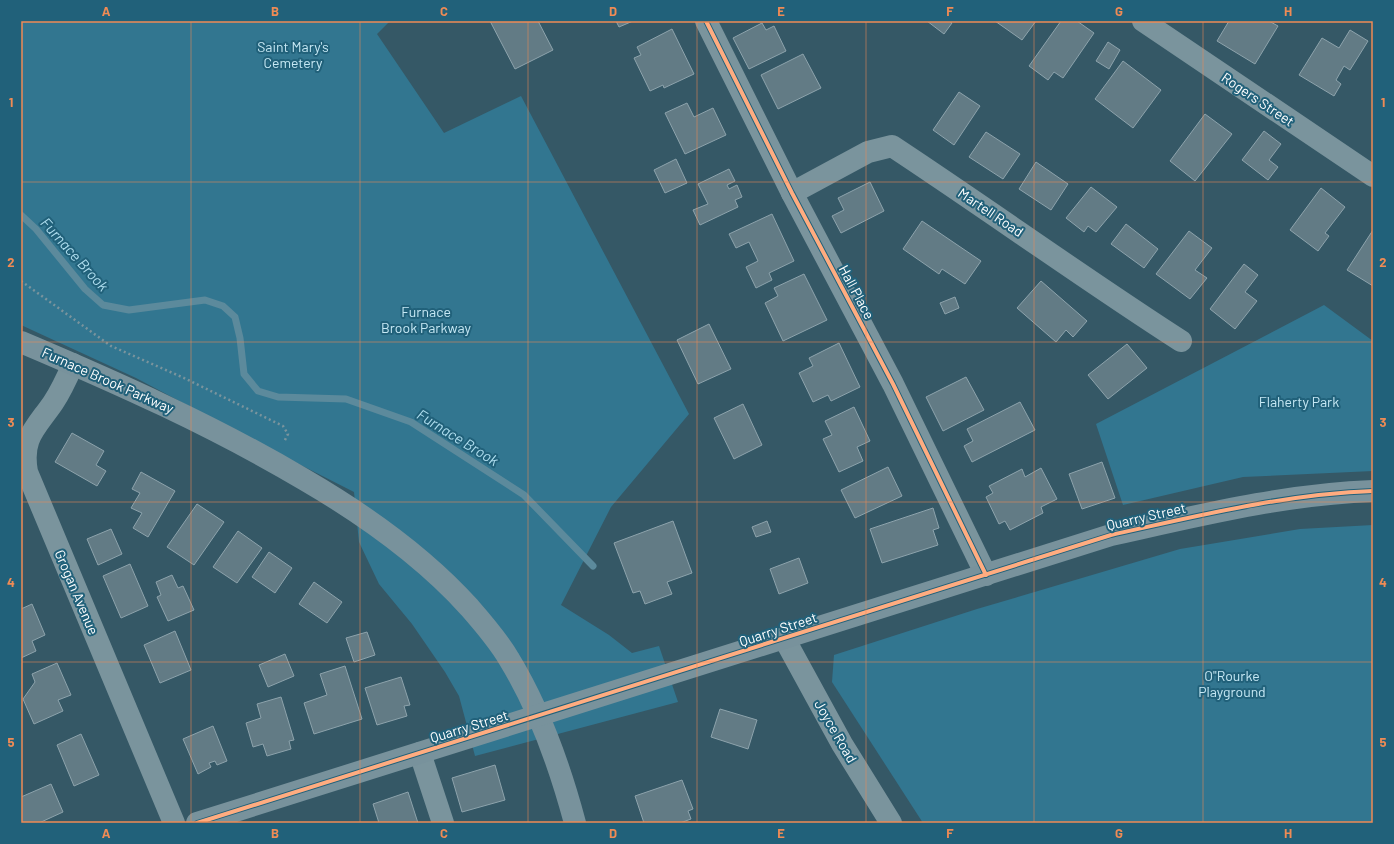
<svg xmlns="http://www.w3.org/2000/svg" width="1394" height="844" font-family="Barlow,sans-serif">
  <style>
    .green { fill: #327690 }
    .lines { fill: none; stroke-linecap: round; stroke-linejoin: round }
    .stream { stroke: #5c8a9c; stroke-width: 7 }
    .building { fill: #627b85; stroke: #8da3ac }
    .path { stroke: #7a949d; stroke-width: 2.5; stroke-dasharray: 2 3; stroke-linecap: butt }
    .minor { stroke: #7a949d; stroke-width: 22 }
    .major { stroke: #78929c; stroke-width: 22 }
    .cycleway-casing { stroke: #21617a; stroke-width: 6 }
    .cycleway { stroke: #ffac80; stroke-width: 4 }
    .grid { fill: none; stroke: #ef8b55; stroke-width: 1; stroke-opacity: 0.55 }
    .labels { text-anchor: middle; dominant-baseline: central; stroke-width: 4; stroke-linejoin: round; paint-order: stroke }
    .park-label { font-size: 14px; fill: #c6e8f4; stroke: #21617a }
    .street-label { font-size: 14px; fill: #fff; stroke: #21617a }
    .water-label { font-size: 15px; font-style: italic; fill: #aeddee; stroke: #21617a }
    .neatline { fill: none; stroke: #ef8b55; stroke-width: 1.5 }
    .grid-label { font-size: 13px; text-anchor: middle; font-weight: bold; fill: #ef8b55 }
  </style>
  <rect width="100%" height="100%" fill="#355866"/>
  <!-- green -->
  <g class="green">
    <polygon points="21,21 390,21 377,34 444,133 521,96 689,414 611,507 561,605 609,635 632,653 659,646 678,702 475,756 459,696 445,672 412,624 379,584 359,542 354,492 277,453 136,378 21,325"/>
    <polygon points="1324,305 1373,341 1373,471 1243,477 1123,505 1096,424"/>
    <polygon points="1373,525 1373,823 923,823 832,682 834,655 977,609 1180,549 1300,529"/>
  </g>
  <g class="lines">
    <!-- stream -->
    <polyline class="stream" points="21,215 36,229 85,289 103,305 129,310 205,300 223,306 235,317 240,338 244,374 258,391 278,397 346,399 411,422 524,495 593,566"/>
  </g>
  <!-- building -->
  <g class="building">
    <polygon points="490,21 538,21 553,50 515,69"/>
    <polygon points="616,21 633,21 619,27"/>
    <polygon points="927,21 949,21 952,23 944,34"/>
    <polygon points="995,21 1036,21 1022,40"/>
    <polygon points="1061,21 1077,21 1094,33 1063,78 1054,72 1048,80 1029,66"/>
    <polygon points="1229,21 1269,21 1278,26 1255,64 1217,41"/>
    <polygon points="762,23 766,30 774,26 786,51 749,69 733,38"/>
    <polygon points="672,29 694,74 664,88 663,85 650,91 634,58 641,55 637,47"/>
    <polygon points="1350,30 1368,41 1350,70 1344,66 1336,80 1341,84 1334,96 1299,75 1322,38 1339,48"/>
    <polygon points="1108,42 1120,50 1109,69 1096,61"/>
    <polygon points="803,54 821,88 778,109 761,75"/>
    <polygon points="1123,61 1161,90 1133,128 1095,99"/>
    <polygon points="959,92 980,106 954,145 933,130"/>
    <polygon points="687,103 694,117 713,108 726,135 685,154 665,113"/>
    <polygon points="1205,114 1232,134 1195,181 1170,161"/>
    <polygon points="1264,131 1281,144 1269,160 1278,167 1268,180 1242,160"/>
    <polygon points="986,132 1020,154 1003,179 969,157"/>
    <polygon points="676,159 687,183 665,193 654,170"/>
    <polygon points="1036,162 1068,184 1051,210 1019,189"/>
    <polygon points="729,169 735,181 727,185 729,189 737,185 742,197 735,200 738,207 700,225 693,210 708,204 698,184"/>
    <polygon points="870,182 884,211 841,233 832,216 844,210 838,198"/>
    <polygon points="1091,187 1117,207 1096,232 1088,226 1084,232 1066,218"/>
    <polygon points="1321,188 1345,207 1325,233 1329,236 1318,251 1290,230"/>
    <polygon points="772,214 794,261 769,273 772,280 756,288 746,267 758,261 749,242 736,248 729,234"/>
    <polygon points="922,221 981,261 965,284 942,269 939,274 903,249"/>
    <polygon points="1126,224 1158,249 1144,268 1111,244"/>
    <polygon points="1373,230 1373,286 1347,270"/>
    <polygon points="1189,231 1212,248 1195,270 1207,278 1190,299 1156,274"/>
    <polygon points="1244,264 1258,275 1245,292 1257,301 1235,329 1210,309"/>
    <polygon points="804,274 827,320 783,341 765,303 778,296 774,288"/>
    <polygon points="1041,281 1087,321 1073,337 1066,330 1056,342 1017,308"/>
    <polygon points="955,297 959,308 945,314 940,303"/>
    <polygon points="709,324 731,369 698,384 677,340"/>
    <polygon points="839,343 860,387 831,401 828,395 813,402 799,373 813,366 809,358"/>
    <polygon points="1127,344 1147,368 1108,399 1088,375"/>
    <polygon points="966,377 984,410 943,431 926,397"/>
    <polygon points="1020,402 1035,430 972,462 964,446 973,441 967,429"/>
    <polygon points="743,404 762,445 734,459 714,418"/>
    <polygon points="854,407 870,441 857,447 863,461 839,472 823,439 832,435 825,421"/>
    <polygon points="72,433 104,451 96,465 106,471 97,486 55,462"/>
    <polygon points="1102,462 1115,498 1082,509 1069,474"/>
    <polygon points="888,467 902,496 855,518 841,490"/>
    <polygon points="1041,468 1057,499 1041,507 1043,513 1010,530 1005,521 999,524 986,497 993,493 989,486 1022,469 1025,477"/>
    <polygon points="141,472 175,491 148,537 133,528 142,513 131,508 140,493 132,489"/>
    <polygon points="197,504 224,522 194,565 167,547"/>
    <polygon points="933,508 939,528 933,530 938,545 882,563 870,529"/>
    <polygon points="673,521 692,573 667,582 672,594 645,604 640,591 633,593 614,543"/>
    <polygon points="767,521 771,532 756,537 752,527"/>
    <polygon points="111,529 122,554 98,565 87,539"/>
    <polygon points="238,531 262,548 237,583 213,567"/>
    <polygon points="269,552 292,568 275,593 252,577"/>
    <polygon points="799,558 808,583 779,594 770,569"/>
    <polygon points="130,564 148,606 121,618 103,576"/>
    <polygon points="172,575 178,588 183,586 194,610 168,621 157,597 161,595 156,582"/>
    <polygon points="314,582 342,602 327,623 299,604"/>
    <polygon points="32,604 45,635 32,641 36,651 21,658 21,609"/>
    <polygon points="175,631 191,670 160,683 144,645"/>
    <polygon points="367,632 375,655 354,662 346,638"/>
    <polygon points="285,654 294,676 268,687 259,665"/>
    <polygon points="57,663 71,695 58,700 63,711 34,724 23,699 35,682 32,674"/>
    <polygon points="345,666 362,719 314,734 304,703 327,695 320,674"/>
    <polygon points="401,677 410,705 404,706 407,716 377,725 365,688"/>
    <polygon points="281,697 294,740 289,741 291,749 267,756 263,744 253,747 246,723 261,718 257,704"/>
    <polygon points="720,709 757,720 748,749 711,737"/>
    <polygon points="213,726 227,761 217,765 215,761 209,763 211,767 198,774 183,739"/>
    <polygon points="81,734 99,775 74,786 57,745"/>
    <polygon points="495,765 505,800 462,812 452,778"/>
    <polygon points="682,780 693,809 688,811 691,819 680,823 644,823 635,796"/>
    <polygon points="51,784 63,812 39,823 21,823 21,797"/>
    <polygon points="408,792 418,823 379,823 373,804"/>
  </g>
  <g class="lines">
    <!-- path -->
    <polyline class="path" points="21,281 111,346 184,378 283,426 288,434 284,442"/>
    <!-- minor -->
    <g class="minor">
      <polyline points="706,21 792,193 893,384 986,575"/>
      <polyline points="1143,21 1373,176"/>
      <path d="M792 193 868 152 892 146C989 210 1083 278 1181 341"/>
      <path d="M73 364C67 378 61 391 53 403 35 429 21 438 27 472L174 823"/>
      <polyline points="784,638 842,744 891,823"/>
      <polyline points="420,753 443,823"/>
    </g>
    <!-- major -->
    <g class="major">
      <path d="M21 342C118 383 214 426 305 480 365 515 422 555 469 607 483 623 498 640 509 659 539 708 560 767 575 823"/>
      <path d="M197 823 1111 535C1197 516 1285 494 1373 491"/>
    </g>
    <defs>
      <g id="cycleway">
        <polyline points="706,21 792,193 893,384 986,575"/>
        <path d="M197 823 1111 535C1197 516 1285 494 1373 491"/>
      </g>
    </defs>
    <!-- cycleway casing -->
    <use href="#cycleway" class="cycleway-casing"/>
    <!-- cycleway -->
    <use href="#cycleway" class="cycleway"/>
  </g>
  <!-- grid -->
  <path class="grid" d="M191 21V823M360 21V823M528 21V823M697 21V823M866 21V823M1034 21V823M1203 21V823M21 182H1373M21 342H1373M21 502H1373M21 662H1373"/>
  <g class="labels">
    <!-- park labels -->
    <g class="park-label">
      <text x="293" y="46">Saint Mary's<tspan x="293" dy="16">Cemetery</tspan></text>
      <text x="426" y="311">Furnace<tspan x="426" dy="16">Brook Parkway</tspan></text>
      <text x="1299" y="401">Flaherty Park</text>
      <text x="1232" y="675">O"Rourke<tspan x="1232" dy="16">Playground</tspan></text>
    </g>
    <!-- street labels -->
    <g class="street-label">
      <text transform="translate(1258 99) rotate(34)">Rogers Street</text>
      <text transform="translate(991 212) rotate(34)">Martell Road</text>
      <text transform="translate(857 292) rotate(62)">Hall Place</text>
      <text transform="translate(108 380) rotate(24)">Furnace Brook Parkway</text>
      <text transform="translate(1146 516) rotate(-13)">Quarry Street</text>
      <text transform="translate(77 592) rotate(67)">Grogan Avenue</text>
      <text transform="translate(778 629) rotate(-18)">Quarry Street</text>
      <text transform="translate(469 726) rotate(-17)">Quarry Street</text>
      <text transform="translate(836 731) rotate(60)">Joyce Road</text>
    </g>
    <!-- water labels -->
    <g class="water-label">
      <text transform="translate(75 254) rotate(48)">Furnace Brook</text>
      <text transform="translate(458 437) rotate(32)">Furnace Brook</text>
    </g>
  </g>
  <!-- border -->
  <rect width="1394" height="844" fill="none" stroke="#21617a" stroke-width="44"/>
  <rect x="22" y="22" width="1350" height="800" class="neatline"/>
  <g class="grid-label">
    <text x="106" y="16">A</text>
    <text x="275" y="16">B</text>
    <text x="444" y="16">C</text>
    <text x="613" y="16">D</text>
    <text x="781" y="16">E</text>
    <text x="950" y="16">F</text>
    <text x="1119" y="16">G</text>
    <text x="1288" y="16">H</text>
    <text x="11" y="107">1</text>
    <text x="1383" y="107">1</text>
    <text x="11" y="267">2</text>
    <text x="1383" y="267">2</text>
    <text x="11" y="427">3</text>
    <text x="1383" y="427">3</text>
    <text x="11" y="587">4</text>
    <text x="1383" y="587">4</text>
    <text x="11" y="747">5</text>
    <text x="1383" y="747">5</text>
    <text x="106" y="838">A</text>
    <text x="275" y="838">B</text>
    <text x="444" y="838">C</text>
    <text x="613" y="838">D</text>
    <text x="781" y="838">E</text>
    <text x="950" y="838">F</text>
    <text x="1119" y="838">G</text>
    <text x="1288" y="838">H</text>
  </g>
</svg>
